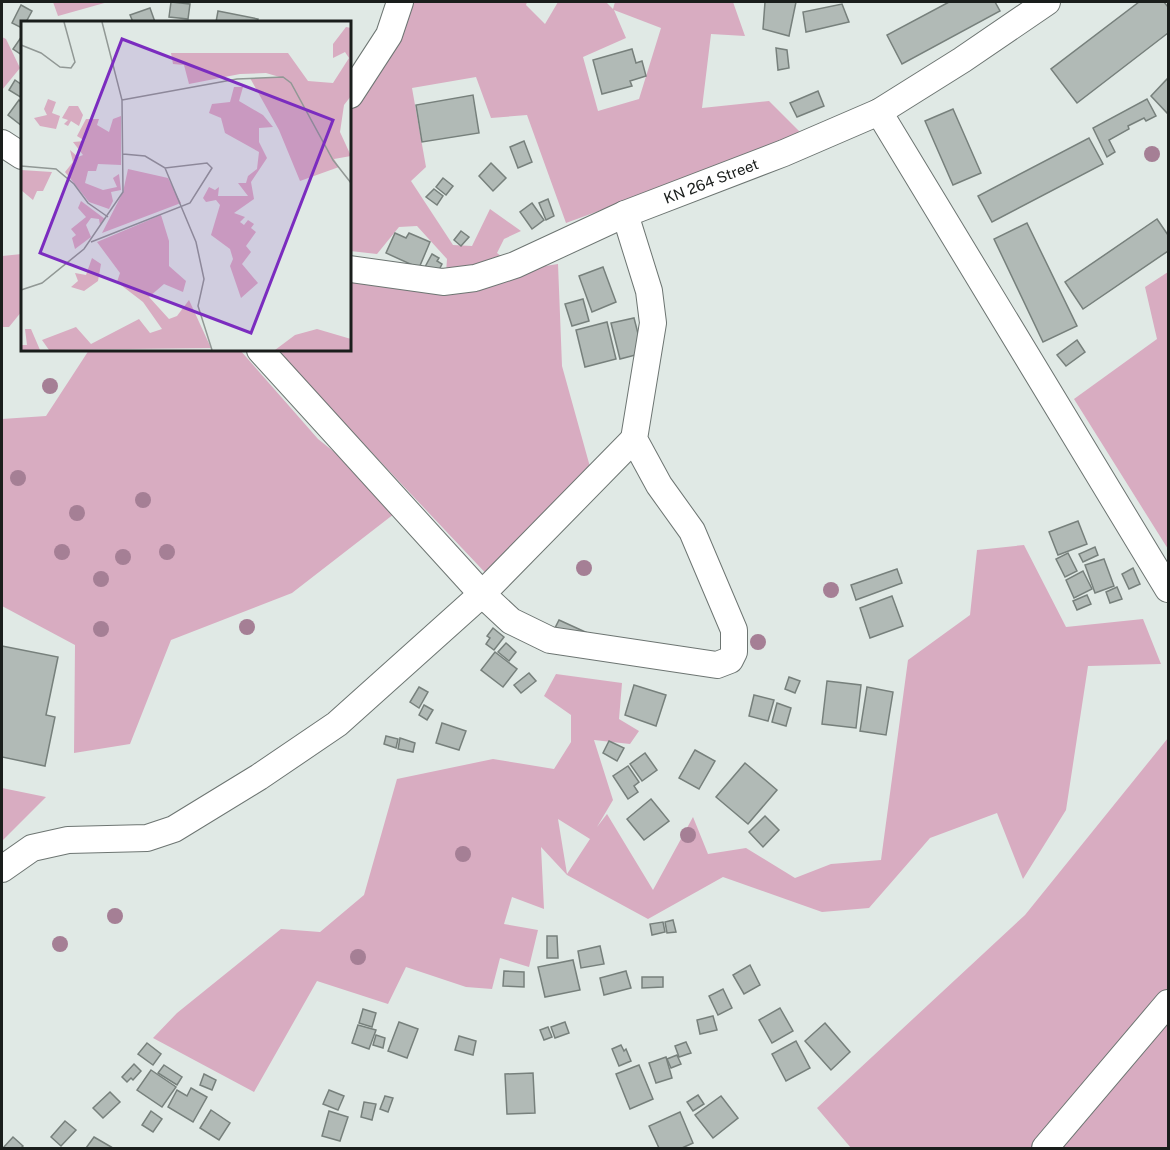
<svg xmlns="http://www.w3.org/2000/svg" width="1170" height="1150" font-family="'Public Sans',sans-serif">
  <style>
    .green { fill: #d8acc1; fill-rule: evenodd }
    .building { fill: #b1bab6; stroke: #77807c; stroke-width: 1.5 }
    .lines { fill: none; stroke-linecap: round; stroke-linejoin: round }
    .minor-casing { stroke: #6d7572; stroke-width: 28 }
    .minor { stroke: #fff; stroke-width: 26 }
    .tree { fill: #a57f95 }
    .labels { text-anchor: middle; dominant-baseline: central; stroke-width: 6; stroke-linejoin: round; paint-order: stroke }
    .street-label { font-size: 15px; fill: #1a1e1c; stroke: #fff }
    .inset-road { fill: none; stroke: #919895; stroke-width: 1.5 }
    .view { fill: #7b2cbf; fill-opacity: 0.15; stroke: #7b2cbf; stroke-width: 3 }
    .inset-edge { fill: none; stroke: #1a1e1c; stroke-width: 3 }
  </style>
  <rect width="100%" height="100%" fill="#e0e9e5"/>
  <!-- green -->
  <g class="green">
    <polygon points="53,2 108,2 58,16"/>
    <path d="M409 2H527L526 5 545 24 558 2H606L613 9 615 2H733L745 36 711 34 702 108 769 101 800 132 770 148 566 223 527 115 491 118 476 77 412 88 426 167 411 181 453 245 472 246 490 209 521 231 504 239 497 253 506 260 446 273 447 259 417 226 399 227 377 254 350 251V106ZM614 10 661 28 639 99 598 111 583 57 626 38Z"/>
    <polygon points="2,37 6,39 20,68 2,90"/>
    <polygon points="22,254 22,311 9,327 2,327 2,256"/>
    <polygon points="558,264 562,366 592,474 494,582 275,350 350,350 350,271 443,282"/>
    <polygon points="1168,272 1168,549 1074,399 1157,339 1145,287"/>
    <polygon points="89,350 240,350 318,439 403,507 292,593 171,640 130,744 74,753 75,645 2,606 2,419 46,416"/>
    <path d="M1024 545 1066 627 1143 619 1161 664 1088 666 1066 810 1023 879 997 813 930 838 869 908 822 912 723 877 648 919 567 875 541 847 544 909 512 897 504 924 538 930 529 967 500 958 492 989 466 987 406 967 388 1004 317 981 254 1092 153 1038 177 1013 281 929 320 932 364 895 397 779 493 759 554 769 571 742V715L544 696 556 674 622 683 619 719 639 731 630 744 594 740 613 800 597 827 607 814 653 890 693 817 708 854 746 848 795 878 831 864 881 860 908 660 970 615 977 550ZM558 819 590 839 567 874Z"/>
    <polygon points="1168,738 1168,1148 851,1148 817,1108 1025,915"/>
    <polygon points="2,788 46,797 2,841"/>
  </g>
  <!-- building -->
  <g class="building">
    <polygon points="171,2 190,4 188,19 169,17"/>
    <polygon points="765,2 796,2 789,36 763,29"/>
    <polygon points="949,2 995,2 1000,11 902,64 887,35"/>
    <polygon points="1139,2 1164,2 1168,7 1168,33 1077,103 1051,69"/>
    <polygon points="842,4 849,22 806,32 803,12"/>
    <polygon points="21,5 32,11 26,22 22,22 22,28 12,23"/>
    <polygon points="150,8 155,22 133,22 130,15"/>
    <polygon points="218,11 258,19 257,22 216,22"/>
    <polygon points="22,36 22,55 13,49"/>
    <polygon points="776,48 787,50 789,68 778,70"/>
    <polygon points="632,49 636,63 642,61 646,76 630,81 632,86 602,94 593,60"/>
    <polygon points="1168,78 1168,114 1151,96"/>
    <polygon points="15,80 22,85 22,98 9,90"/>
    <polygon points="818,91 824,106 797,117 790,103"/>
    <polygon points="473,95 479,133 422,142 416,105"/>
    <polygon points="1147,99 1156,116 1146,121 1144,118 1128,126 1129,129 1109,140 1115,152 1107,157 1093,128"/>
    <polygon points="19,100 22,103 22,126 8,115"/>
    <polygon points="953,109 981,173 953,185 925,121"/>
    <polygon points="1089,138 1103,164 992,222 978,196"/>
    <polygon points="524,141 532,162 518,168 510,147"/>
    <polygon points="491,163 506,178 493,191 479,176"/>
    <polygon points="443,178 453,186 446,195 436,187"/>
    <polygon points="434,189 443,196 437,205 426,197"/>
    <polygon points="548,199 554,216 546,220 539,203"/>
    <polygon points="532,203 544,220 532,229 520,212"/>
    <polygon points="1157,219 1168,235 1168,251 1083,309 1065,282"/>
    <polygon points="1027,223 1077,326 1043,342 994,239"/>
    <polygon points="461,231 469,237 461,246 454,240"/>
    <polygon points="395,233 406,238 409,233 430,242 419,268 386,253"/>
    <polygon points="432,254 439,258 437,261 442,264 437,274 425,267"/>
    <polygon points="603,267 616,302 592,312 579,276"/>
    <polygon points="583,299 589,321 572,326 565,304"/>
    <polygon points="634,318 643,353 620,359 611,323"/>
    <polygon points="607,322 616,359 585,367 576,330"/>
    <polygon points="1077,340 1085,352 1066,366 1057,355"/>
    <polygon points="1078,521 1087,544 1058,555 1049,532"/>
    <polygon points="1095,547 1098,555 1083,562 1079,554"/>
    <polygon points="1068,553 1077,571 1065,577 1056,559"/>
    <polygon points="1104,559 1114,586 1095,593 1085,565"/>
    <polygon points="1133,568 1140,584 1129,589 1122,574"/>
    <polygon points="897,569 902,583 856,600 851,585"/>
    <polygon points="1083,571 1092,589 1074,598 1066,580"/>
    <polygon points="1117,587 1122,599 1110,603 1106,592"/>
    <polygon points="1087,595 1091,604 1077,610 1073,601"/>
    <polygon points="892,596 903,626 870,638 860,608"/>
    <polygon points="559,620 594,636 591,644 555,628"/>
    <polygon points="493,628 504,637 494,650 486,644 490,638 487,636"/>
    <polygon points="506,643 516,652 509,661 498,652"/>
    <polygon points="2,646 58,657 46,715 55,717 45,766 2,757"/>
    <polygon points="495,652 517,669 503,687 481,670"/>
    <polygon points="529,673 536,681 521,693 514,685"/>
    <polygon points="789,677 800,681 795,693 785,689"/>
    <polygon points="827,681 861,685 856,728 822,724"/>
    <polygon points="634,685 666,695 656,726 625,715"/>
    <polygon points="419,687 428,692 419,708 410,702"/>
    <polygon points="867,687 893,692 886,735 860,731"/>
    <polygon points="754,695 774,700 768,721 749,716"/>
    <polygon points="777,703 791,708 786,726 772,722"/>
    <polygon points="424,705 433,710 427,720 419,715"/>
    <polygon points="442,723 466,731 459,750 436,743"/>
    <polygon points="386,736 398,739 396,748 384,744"/>
    <polygon points="400,738 415,743 413,752 398,749"/>
    <polygon points="609,741 624,748 617,761 603,753"/>
    <polygon points="695,750 715,761 699,789 679,778"/>
    <polygon points="645,753 657,770 642,781 630,764"/>
    <polygon points="745,763 777,790 748,824 716,797"/>
    <polygon points="628,766 639,782 634,786 638,792 628,799 613,776"/>
    <polygon points="651,799 669,821 644,840 627,819"/>
    <polygon points="765,816 779,830 763,847 749,832"/>
    <polygon points="673,920 676,932 667,933 665,922"/>
    <polygon points="663,922 665,932 652,935 650,924"/>
    <polygon points="547,936 557,936 558,958 547,958"/>
    <polygon points="600,946 604,964 581,968 578,951"/>
    <polygon points="573,960 580,990 545,997 538,967"/>
    <polygon points="750,965 760,985 744,994 733,975"/>
    <polygon points="504,971 524,972 524,987 503,986"/>
    <polygon points="626,971 631,988 604,995 600,978"/>
    <polygon points="642,977 663,977 663,987 642,988"/>
    <polygon points="723,989 732,1008 718,1015 709,996"/>
    <polygon points="780,1008 793,1031 772,1043 759,1020"/>
    <polygon points="363,1009 376,1013 372,1027 359,1023"/>
    <polygon points="713,1016 717,1030 700,1034 697,1020"/>
    <polygon points="399,1022 418,1029 407,1058 388,1051"/>
    <polygon points="565,1022 569,1033 555,1038 551,1027"/>
    <polygon points="825,1023 850,1052 831,1070 805,1041"/>
    <polygon points="358,1025 376,1030 369,1049 352,1043"/>
    <polygon points="548,1027 552,1037 544,1040 540,1030"/>
    <polygon points="376,1035 385,1038 383,1048 373,1045"/>
    <polygon points="459,1036 476,1041 473,1055 455,1050"/>
    <polygon points="796,1041 810,1068 786,1081 772,1054"/>
    <polygon points="686,1042 691,1053 679,1057 675,1046"/>
    <polygon points="147,1043 161,1054 153,1065 138,1054"/>
    <polygon points="621,1045 624,1051 626,1049 631,1061 619,1066 612,1049"/>
    <polygon points="677,1055 681,1064 671,1068 667,1059"/>
    <polygon points="666,1057 672,1078 656,1083 649,1063"/>
    <polygon points="134,1064 141,1071 133,1080 131,1078 127,1082 122,1077"/>
    <polygon points="164,1065 182,1077 177,1085 158,1073"/>
    <polygon points="639,1065 653,1099 630,1109 616,1074"/>
    <polygon points="151,1070 176,1087 162,1107 137,1090"/>
    <polygon points="533,1073 535,1113 507,1114 505,1074"/>
    <polygon points="204,1074 216,1080 212,1090 200,1085"/>
    <polygon points="191,1088 207,1097 193,1122 168,1107 177,1090 187,1096"/>
    <polygon points="329,1090 344,1096 338,1110 323,1104"/>
    <polygon points="110,1092 120,1102 103,1118 93,1108"/>
    <polygon points="698,1095 704,1104 693,1111 687,1102"/>
    <polygon points="385,1096 393,1098 388,1112 380,1109"/>
    <polygon points="721,1096 738,1118 713,1138 695,1115"/>
    <polygon points="364,1102 376,1104 372,1120 361,1117"/>
    <polygon points="211,1110 230,1123 219,1140 200,1128"/>
    <polygon points="151,1111 162,1119 153,1132 142,1125"/>
    <polygon points="329,1111 348,1117 340,1141 322,1136"/>
    <polygon points="680,1112 693,1143 682,1148 659,1148 649,1126"/>
    <polygon points="65,1121 76,1130 61,1146 51,1137"/>
    <polygon points="13,1137 23,1146 21,1148 3,1148"/>
    <polygon points="94,1137 113,1148 86,1148"/>
  </g>
  <g class="lines">
    <defs>
      <g id="minor">
        <polyline points="350,95 389,35 400,2"/>
        <polyline points="879,112 1168,589"/>
        <polyline points="2,143 22,156"/>
        <polyline points="350,269 443,282 475,278 515,265 625,214 784,153 879,112 962,60 1047,2"/>
        <polyline points="260,350 482,594 511,621 550,640 717,665 730,660 734,652 734,630 692,531 659,485 634,439 653,323 649,291 625,214"/>
        <polyline points="2,869 32,848 68,840 147,838 174,829 259,777 337,724 482,594 634,439"/>
        <polyline points="1045,1148 1168,1003"/>
      </g>
    </defs>
    <!-- minor casing -->
    <use href="#minor" class="minor-casing"/>
    <!-- minor -->
    <use href="#minor" class="minor"/>
  </g>
  <!-- trees -->
  <g class="tree">
    <circle cx="1152" cy="154" r="8"/>
    <circle cx="50" cy="386" r="8"/>
    <circle cx="18" cy="478" r="8"/>
    <circle cx="143" cy="500" r="8"/>
    <circle cx="77" cy="513" r="8"/>
    <circle cx="62" cy="552" r="8"/>
    <circle cx="167" cy="552" r="8"/>
    <circle cx="123" cy="557" r="8"/>
    <circle cx="584" cy="568" r="8"/>
    <circle cx="101" cy="579" r="8"/>
    <circle cx="831" cy="590" r="8"/>
    <circle cx="247" cy="627" r="8"/>
    <circle cx="101" cy="629" r="8"/>
    <circle cx="758" cy="642" r="8"/>
    <circle cx="688" cy="835" r="8"/>
    <circle cx="463" cy="854" r="8"/>
    <circle cx="115" cy="916" r="8"/>
    <circle cx="60" cy="944" r="8"/>
    <circle cx="358" cy="957" r="8"/>
  </g>
  <g class="labels">
    <!-- street labels -->
    <g class="street-label">
      <text transform="translate(711 181) rotate(-21)">KN 264 Street</text>
    </g>
  </g>
  <!-- overview -->
  <g transform="translate(21 21)">
    <rect width="330" height="330" fill="#e0e9e5"/>
    <path d="M325 6 330 7V75L323 84 319 111 330 135 313 138 318 146 279 160 258 109 229 57H262L245 52 219 53 168 63 163 44 152 43 150 32H267L287 60 312 62 328 37 324 31 312 37V23ZM213 66H222L218 80 242 94 252 106 238 107V121L246 137 230 161 233 178 213 192 224 196 219 201 223 204 227 199 233 203 230 207 235 211 225 225 230 231 221 243 237 262 220 277 209 245 212 238 209 228 190 214 199 184 195 179 185 181 182 177 188 166 194 169 198 166 197 175H227L217 162H225L227 155 236 148 238 131 204 112 200 97 188 92 191 83 209 81ZM27 78 35 81 31 92 39 95 35 108 19 105 13 97 26 94 23 88ZM48 85H57L62 94 58 105 50 100 47 105 43 103 47 99 41 97ZM100 95V144L77 143 75 150H67L64 162 82 169 96 166 92 157 98 153 100 169 90 171 92 180 88 188 68 181 44 151 52 141 49 129 57 136 62 134 52 121 64 120 56 115 65 98H78L76 104 88 111 92 98ZM107 148 147 157 160 182 81 212 102 171ZM0 149 31 151 22 170H16L12 179 0 169ZM60 180 84 198 79 204 78 198 70 197 65 204 70 216 54 228 51 217 55 214 50 208 65 196 57 187ZM140 194 148 220V245L165 260 162 271 143 263 128 276 148 298 156 295 168 279 190 327 28 329 21 319 55 306 70 323 118 298 129 312 141 308 122 281 96 261 99 252 76 221ZM71 237 80 243 77 260 63 270 50 266 57 260 54 252 65 254ZM4 308H10L19 329H0V324H6ZM296 308 330 318V329H254L274 314Z" fill="#d8acc1"/>
    <path class="inset-road" d="M0 24 20 32 39 46 50 47 54 41 43 1M101 79 216 58 262 56 270 62 312 139 330 162M0 145 35 148 53 163 67 182 87 196M144 147 175 221 183 258 177 285 191 329M70 221 169 182 191 147 186 142 144 147 124 135 102 133M0 269 21 262 63 228 102 171 101 79 81 1"/>
    <path class="view" d="M101 18 312 99 230 312 19 232Z"/>
    <rect width="330" height="330" class="inset-edge"/>
  </g>
  <!-- border -->
  <rect width="1170" height="1150" fill="none" stroke="#1a1e1c" stroke-width="6"/>
</svg>
